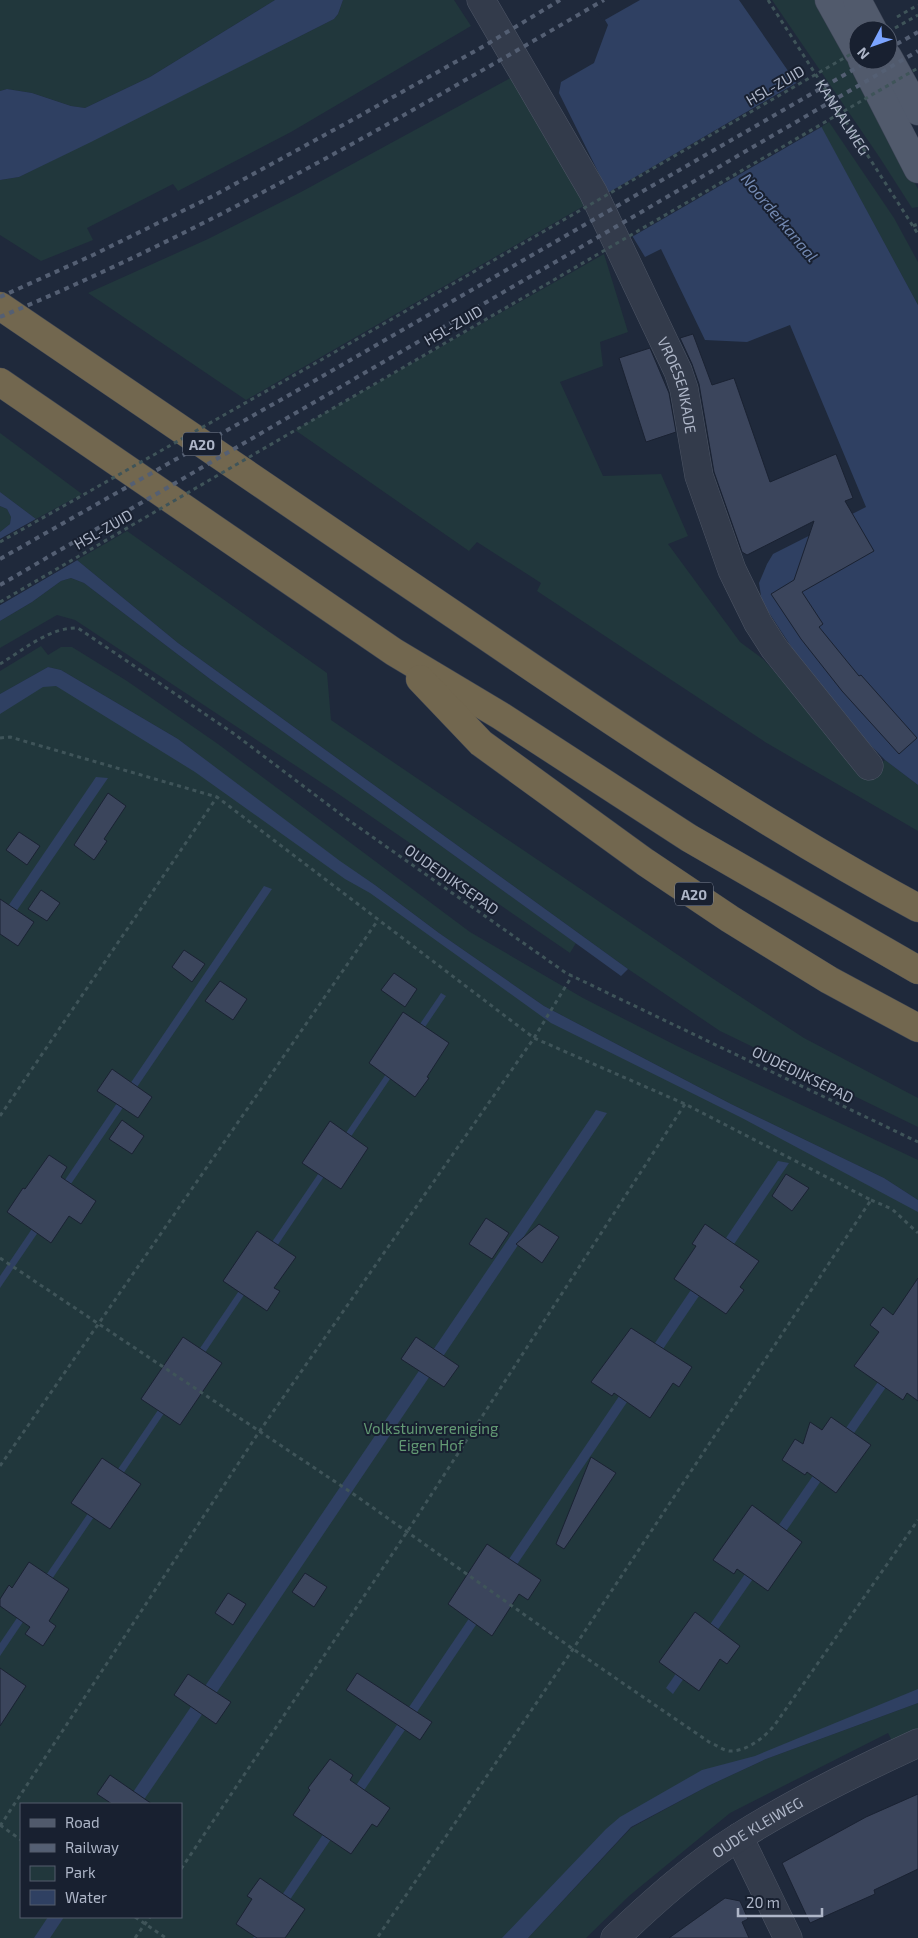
<svg xmlns="http://www.w3.org/2000/svg" width="918" height="1938" font-family="'Exo 2',sans-serif">
  <style>
    .green { fill: #21373c; fill-rule: evenodd }
    .water { fill: #2f4062 }
    .pier { fill: #1f293b }
    .building { fill: #3b455c; stroke: #1a2232 }
    .lines { fill: none; stroke-linecap: round; stroke-linejoin: round }
    .minor-casing { stroke: #4e5666; stroke-width: 29 }
    .major-casing { stroke: #3c4455; stroke-width: 29 }
    .highway-casing { stroke: #3b4353; stroke-width: 29 }
    .path { stroke: #3f5459; stroke-width: 3; stroke-dasharray: 4 4; stroke-linecap: butt }
    .minor { stroke: #333b4b; stroke-width: 28 }
    .major { stroke: #515a6c; stroke-width: 28 }
    .highway { stroke: #72674f; stroke-width: 28 }
    .rail { stroke: #545f73; stroke-width: 4; stroke-dasharray: 5 5; stroke-linecap: butt }
    .path-bridge { stroke: #3f5459; stroke-width: 3; stroke-dasharray: 4 4; stroke-linecap: butt }
    .labels { text-anchor: middle; dominant-baseline: central; stroke-width: 4; stroke-linejoin: round; paint-order: stroke }
    .shield { fill: #182030; stroke: #81899a; stroke-width: 1 }
    .shield-label { font-size: 14px; font-weight: bold; fill: #aeb6c8 }
    .street-label { font-size: 15px; fill: #aeb6c8; stroke: #182030 }
    .park-label { font-size: 15px; fill: #639a74; stroke: #182030 }
    .water-label { font-size: 16px; font-style: italic; fill: #7389b2; stroke: #182030 }
  </style>
  <rect width="100%" height="100%" fill="#1f293b"/>
  <!-- green -->
  <g class="green">
    <polygon points="0,0 275,0 150,77 85,108 71,106 32,93 7,89 0,91"/>
    <polygon points="343,0 454,0 471,26 291,132 178,191 173,184 87,228 93,240 41,261 0,235 0,180 19,177 334,19 338,14"/>
    <polygon points="772,0 815,0 882,119 918,189 918,207 912,208 880,158"/>
    <polygon points="514,76 589,203 246,400 88,293 208,239 301,192"/>
    <polygon points="829,122 894,218 918,262 918,305 821,127"/>
    <polygon points="604,254 628,332 600,342 603,366 560,382 603,476 661,474 688,536 668,544 740,642 763,659 865,771 873,771 885,760 918,785 918,831 765,742 537,591 541,583 477,542 469,551 295,430"/>
    <polygon points="0,433 82,494 36,519 0,492"/>
    <polygon points="0,506 7,509 11,517 10,524 0,532"/>
    <polygon points="127,531 327,673 331,720 712,978 804,1038 918,1098 918,1127 720,1031 628,969 178,643 77,560"/>
    <polygon points="71,578 84,583 210,679 576,943 570,953 334,791 75,620 57,615 0,648 0,621 32,602 61,581"/>
    <polygon points="41,646 48,655 61,647 72,647 127,681 218,744 470,932 583,998 679,1047 918,1160 918,1200 884,1178 731,1104 544,1006 439,933 375,885 340,862 178,739 61,670 48,667 0,694 0,671"/>
    <path d="M46 678 73 684 547 1012 918 1205V1692L709 1775 619 1825 509 1938H0V704ZM21 1804H181V1917H21Z"/>
    <polygon points="918,1703 918,1730 892,1741 888,1733 730,1813 629,1896 586,1938 528,1938 631,1828 708,1786 766,1759"/>
  </g>
  <!-- water -->
  <g class="water">
    <polygon points="275,0 343,0 338,14 334,19 91,142 19,177 0,180 0,91 7,89 32,93 71,106 85,108 150,77"/>
    <polygon points="593,0 739,0 802,91 918,305 918,785 885,760 842,716 809,674 762,602 759,583 767,564 773,554 866,507 790,325 747,342 705,340 661,249 645,257 619,214 559,93 561,82 594,63 608,25"/>
    <polygon points="0,492 36,519 0,539 0,532 10,524 11,517 7,509 0,506"/>
    <polygon points="77,560 178,643 628,969 621,976 210,679 84,583 71,578 61,581 32,602 0,621 0,605"/>
    <polygon points="48,667 61,670 178,739 340,861 375,885 439,933 544,1006 731,1104 884,1178 918,1200 918,1212 742,1118 551,1023 370,893 345,879 195,772 56,686 43,687 0,714 0,694"/>
    <polygon points="96,777 108,778 0,935 0,918"/>
    <polygon points="264,886 272,889 0,1288 0,1276"/>
    <polygon points="441,993 446,996 0,1656 0,1643"/>
    <polygon points="596,1110 607,1113 180,1747 141,1804 125,1804"/>
    <polygon points="778,1161 789,1163 264,1938 253,1938"/>
    <polygon points="918,1324 918,1341 673,1694 666,1688"/>
    <polygon points="918,1689 918,1703 766,1759 708,1786 631,1827 528,1938 502,1938 606,1829 620,1817 702,1770 755,1756"/>
    <polygon points="48,1917 64,1917 50,1938 34,1938"/>
  </g>
  <!-- pier -->
  <g class="pier">
    <polygon points="591,0 640,0 603,21"/>
    <polygon points="798,82 823,126 630,238 606,194"/>
    <polygon points="38,518 37,521 0,542 0,539"/>
    <polygon points="75,558 79,559 0,605 0,602"/>
  </g>
  <!-- building -->
  <g class="building">
    <polygon points="693,334 712,385 734,378 770,482 836,454 853,498 845,501 874,551 802,592 823,624 819,627 859,676 861,675 917,738 899,754 842,691 801,639 771,594 794,580 814,521 747,555 742,552 714,472 699,384 692,364 680,338"/>
    <polygon points="650,348 669,393 676,432 646,442 619,358"/>
    <polygon points="108,793 126,806 104,839 107,841 94,860 74,845"/>
    <polygon points="19,832 40,846 27,865 6,850"/>
    <polygon points="41,890 60,903 47,921 28,909"/>
    <polygon points="0,899 34,922 18,946 0,934"/>
    <polygon points="184,950 205,964 192,982 172,967"/>
    <polygon points="394,973 417,989 405,1007 381,990"/>
    <polygon points="220,981 247,999 233,1020 205,1001"/>
    <polygon points="403,1012 449,1043 427,1077 429,1078 415,1097 369,1063"/>
    <polygon points="112,1069 152,1097 138,1118 97,1091"/>
    <polygon points="122,1120 144,1136 132,1154 109,1139"/>
    <polygon points="330,1121 368,1148 341,1189 302,1163"/>
    <polygon points="49,1155 67,1167 61,1177 96,1201 81,1224 69,1216 51,1243 7,1212 23,1188 25,1189"/>
    <polygon points="786,1174 809,1188 792,1211 772,1196"/>
    <polygon points="486,1218 509,1233 492,1259 469,1244"/>
    <polygon points="539,1224 559,1237 542,1263 516,1244"/>
    <polygon points="705,1224 759,1261 740,1287 744,1290 726,1314 674,1279 696,1246 692,1244"/>
    <polygon points="257,1231 296,1257 274,1288 280,1291 267,1311 223,1281"/>
    <polygon points="918,1278 918,1401 907,1393 903,1400 854,1366 879,1332 870,1325 883,1307 893,1315"/>
    <polygon points="631,1328 692,1367 679,1387 673,1383 650,1418 614,1393 612,1396 591,1382"/>
    <polygon points="183,1337 222,1363 180,1425 141,1399"/>
    <polygon points="416,1337 459,1366 444,1387 401,1359"/>
    <polygon points="831,1417 871,1445 836,1493 807,1472 805,1475 782,1460 795,1439 803,1444 810,1422 822,1430"/>
    <polygon points="591,1457 616,1473 564,1549 556,1544"/>
    <polygon points="102,1458 141,1484 110,1529 71,1503"/>
    <polygon points="752,1505 802,1542 768,1591 737,1569 734,1574 713,1560"/>
    <polygon points="487,1544 541,1580 528,1600 519,1594 492,1636 448,1604"/>
    <polygon points="29,1562 69,1589 49,1621 56,1626 43,1646 25,1634 30,1627 0,1606 0,1599 9,1585 12,1588"/>
    <polygon points="305,1573 327,1587 314,1607 292,1592"/>
    <polygon points="228,1593 246,1604 233,1625 215,1613"/>
    <polygon points="695,1612 740,1646 727,1664 720,1659 699,1691 659,1662"/>
    <polygon points="0,1668 26,1686 0,1726"/>
    <polygon points="357,1673 432,1722 420,1740 346,1690"/>
    <polygon points="188,1674 231,1702 216,1724 174,1695"/>
    <polygon points="330,1759 353,1775 350,1780 390,1808 377,1827 372,1824 351,1854 293,1815 310,1790 308,1788"/>
    <polygon points="110,1775 152,1804 112,1804 97,1794"/>
    <polygon points="918,1794 918,1869 874,1890 875,1894 810,1923 782,1863 866,1817"/>
    <polygon points="260,1878 305,1909 285,1938 257,1938 236,1924 252,1899 247,1896"/>
    <polygon points="725,1898 740,1901 748,1919 742,1922 749,1938 669,1938"/>
  </g>
  <g class="lines">
    <defs>
      <g id="minor">
        <path id="s2" d="M481 0 593 192 678 371 684 389 699 476 732 570 758 623 774 648 869 766"/>
        <polyline points="739,1837 788,1938"/>
        <path id="s3" d="M615 1938C653 1902 694 1865 739 1837 796 1801 857 1771 918 1743"/>
      </g>
      <g id="major">
        <polyline points="829,0 858,52"/>
        <polyline points="857,0 873,30"/>
        <polyline points="888,57 918,111"/>
        <polyline points="862,60 918,169"/>
      </g>
      <g id="highway">
        <path d="M0 306C161 415 322 526 484 635 625 731 768 827 918 908"/>
        <polyline points="0,382 394,652 501,716 689,838 918,970"/>
        <polyline points="420,679 481,743 645,862 730,919 829,980 918,1028"/>
      </g>
    </defs>
    <!-- minor casing -->
    <use href="#minor" class="minor-casing"/>
    <!-- major casing -->
    <use href="#major" class="major-casing"/>
    <!-- highway casing -->
    <use href="#highway" class="highway-casing"/>
    <!-- path -->
    <g class="path">
      <path id="s1" d="M768 0 918 234"/>
      <polyline points="897,17 918,5"/>
      <polyline points="913,226 918,224"/>
      <path d="M0 664C23 650 50 627 78 628L233 733 347 819 566 973 918 1142"/>
      <polyline points="0,738 10,737 217,797 534,1038 685,1104 871,1200 573,1649 377,1938"/>
      <polyline points="0,1116 217,797"/>
      <polyline points="871,1200 892,1209 918,1233"/>
      <path d="M0 1258 352 1493 573 1649 709 1742C715 1744 724 1751 730 1751 748 1751 763 1738 774 1726L918 1520"/>
      <polyline points="0,1466 378,920"/>
      <polyline points="0,1825 21,1840"/>
      <polyline points="0,1826 259,1432 534,1038 572,976"/>
      <polyline points="181,1869 407,1532 685,1104"/>
      <polyline points="135,1917 166,1938"/>
      <polyline points="135,1938 150,1917"/>
    </g>
    <!-- minor -->
    <use href="#minor" class="minor"/>
    <!-- major -->
    <use href="#major" class="major"/>
    <!-- highway -->
    <use href="#highway" class="highway"/>
    <!-- rail -->
    <g class="rail">
      <polyline points="888,49 918,32"/>
      <polyline points="0,297 93,255 213,196 352,120 484,46 560,0"/>
      <path d="M0 317C210 230 407 114 604 0"/>
      <polyline points="0,559 321,377 870,60"/>
      <polyline points="0,585 918,51"/>
    </g>
    <!-- path-bridge -->
    <g class="path-bridge">
      <polyline points="888,32 918,15"/>
      <polyline points="0,542 314,364 858,50"/>
      <polyline points="0,602 918,68"/>
    </g>
  </g>
  <g class="labels">
    <!-- shield labels -->
    <g class="shield">
      <rect x="183" y="432.5" width="38" height="23" rx="4"/>
      <rect x="675" y="882.5" width="38" height="23" rx="4"/>
    </g>
    <g class="shield-label">
      <text x="202" y="444">A20</text>
      <text x="694" y="894">A20</text>
    </g>
    <!-- street labels -->
    <g class="street-label">
      <text transform="translate(775 85) rotate(-30)">HSL-ZUID</text>
      <text stroke="none"><textPath href="#s1" startOffset="139">KANAALWEG</textPath></text>
      <text transform="translate(453 325) rotate(-30)">HSL-ZUID</text>
      <text stroke="none"><textPath href="#s2" startOffset="434">VROESENKADE</textPath></text>
      <text transform="translate(103 529) rotate(-30)">HSL-ZUID</text>
      <text transform="translate(452 879) rotate(35)">OUDEDIJKSEPAD</text>
      <text transform="translate(803 1074) rotate(26)">OUDEDIJKSEPAD</text>
      <text stroke="none"><textPath href="#s3" startOffset="181">OUDE KLEIWEG</textPath></text>
    </g>
    <!-- park labels -->
    <g class="park-label">
      <text x="431" y="1428">Volkstuinvereniging<tspan x="431" dy="17">Eigen Hof</tspan></text>
    </g>
    <!-- water labels -->
    <g class="water-label">
      <text transform="translate(780 217) rotate(50)">Noorderkanaal</text>
    </g>
  </g>
  <!-- legend -->
  <rect x="20" y="1803" width="162" height="115" fill="#182030" stroke="#545c6d"/>
  <rect x="30" y="1819" width="25" height="8" fill="#515a6c" stroke="#545c6d"/>
  <text x="65" y="1828" font-size="15" fill="#aeb6c8">Road</text>
  <rect x="30" y="1844" width="25" height="8" fill="#545f73" stroke="#545c6d"/>
  <text x="65" y="1853" font-size="15" fill="#aeb6c8">Railway</text>
  <rect x="30" y="1866" width="25" height="15" fill="#21373c" stroke="#545c6d"/>
  <text x="65" y="1878" font-size="15" fill="#aeb6c8">Park</text>
  <rect x="30" y="1890" width="25" height="15" fill="#2f4062" stroke="#545c6d"/>
  <text x="65" y="1903" font-size="15" fill="#aeb6c8">Water</text>
  <!-- north arrow -->
  <g transform="translate(873 45) rotate(229)"><circle r="24" fill="#182030" stroke="#545c6d"/>
  <path d="M0-4L9 19L0 12L-9 19Z" fill="#7ba4ff"/>
  <text y="-8" font-size="14" font-weight="bold" text-anchor="middle" fill="#aeb6c8">N</text>
  </g>
  <!-- scale -->
  <path d="M738 1908v8h84v-8" fill="none" stroke="#aeb6c8" stroke-width="2.5"/>
  <text x="746" y="1908" font-size="15" fill="#aeb6c8" stroke="#182030" stroke-width="4" paint-order="stroke">20 m</text>
</svg>
